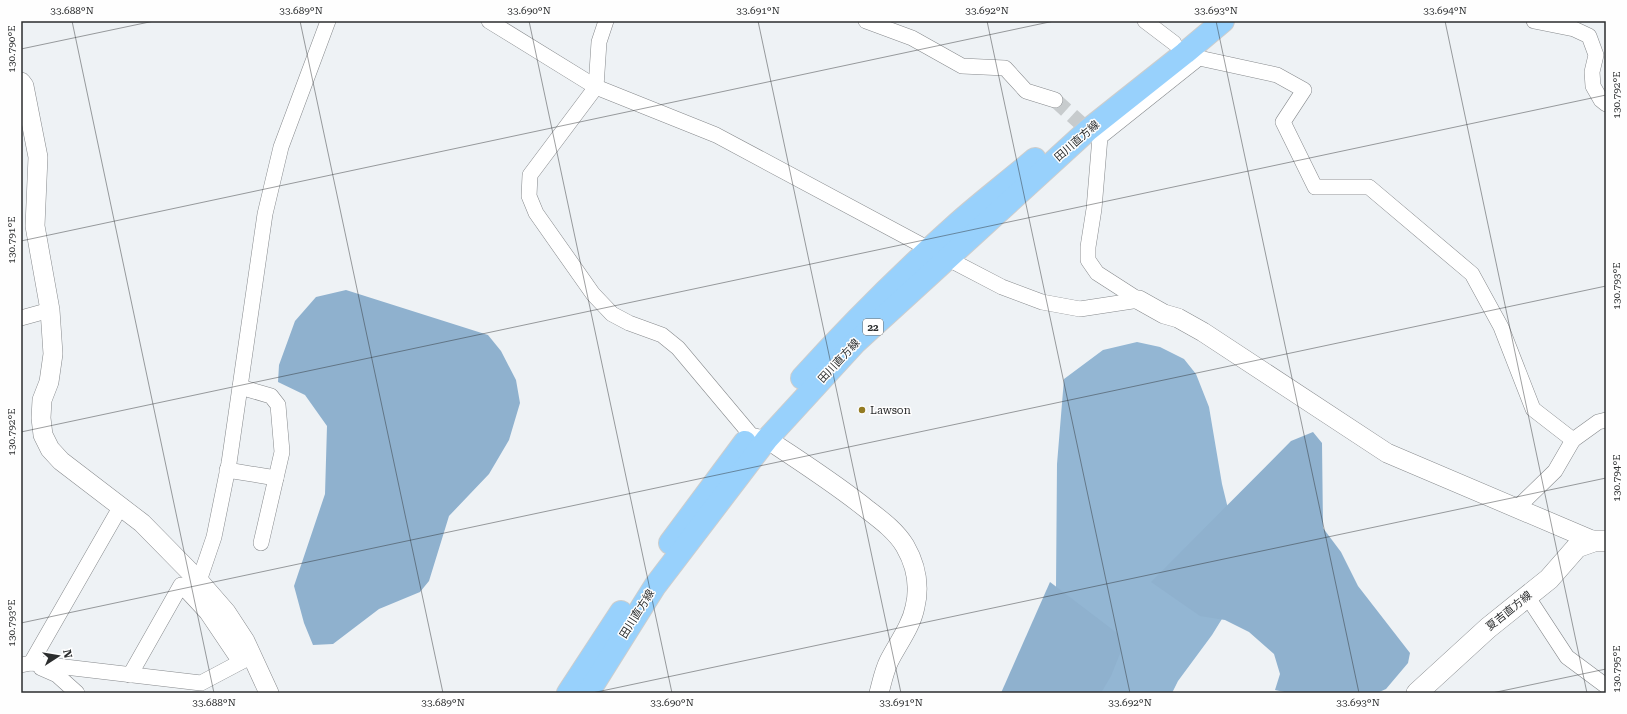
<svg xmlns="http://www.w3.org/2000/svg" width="1627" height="714" font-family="'Roboto Serif','Noto Sans JP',serif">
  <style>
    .forest { fill: #93b6d3 }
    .water { fill: #8fb1ce }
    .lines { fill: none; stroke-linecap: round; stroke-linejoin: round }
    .minor-tunnel { stroke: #c7cbcd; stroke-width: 15; stroke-dasharray: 15 8; stroke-linecap: butt }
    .minor-casing { stroke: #86898c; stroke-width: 16 }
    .tertiary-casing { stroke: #86898c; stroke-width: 20 }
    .secondary-casing { stroke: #86898c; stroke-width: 22 }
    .primary-casing { stroke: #cccdcd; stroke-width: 24 }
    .minor { stroke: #fff; stroke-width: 15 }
    .tertiary { stroke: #fff; stroke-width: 19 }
    .secondary { stroke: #fff; stroke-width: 21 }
    .primary { stroke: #98d1fc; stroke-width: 22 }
    .ticks { fill: none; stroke: #2b2d2e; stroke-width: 1; stroke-opacity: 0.45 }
    .poi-dot { fill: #937b22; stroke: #fefefe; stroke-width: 1.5 }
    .labels { text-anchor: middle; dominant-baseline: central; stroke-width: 3; stroke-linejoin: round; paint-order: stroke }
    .shield { fill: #fefefe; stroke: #6a6c6c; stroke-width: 1 }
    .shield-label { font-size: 10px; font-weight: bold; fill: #2b2d2e }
    .street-label { font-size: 11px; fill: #2b2d2e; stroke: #fefefe }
    .poi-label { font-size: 11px; fill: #2b2d2e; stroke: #fefefe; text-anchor: start }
    .neatline { fill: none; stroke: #2b2d2e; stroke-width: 1.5 }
    .ticks-label { font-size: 10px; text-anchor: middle; fill: #2b2d2e }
  </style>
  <rect width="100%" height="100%" fill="#eef2f5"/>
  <!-- forest -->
  <polygon class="forest" points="1137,342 1160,347 1184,359 1196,374 1209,407 1222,484 1233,529 1225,614 1212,635 1178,681 1172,693 1041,693 1056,587 1057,464 1064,379 1103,350"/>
  <!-- water -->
  <g class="water">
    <polygon points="346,290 488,335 501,351 516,380 520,403 509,440 489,474 449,516 429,581 420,592 379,609 333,644 313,645 304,623 294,586 325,494 327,426 305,395 278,382 279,365 295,321 316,297"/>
    <polygon points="1313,432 1322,443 1323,528 1341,552 1358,586 1410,653 1408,663 1386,689 1377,693 1289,693 1275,690 1280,674 1274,654 1249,632 1225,620 1200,616 1151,582 1291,441"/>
    <polygon points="1050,582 1117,633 1121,651 1111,676 1101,693 1001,693"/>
  </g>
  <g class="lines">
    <!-- minor-tunnel -->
    <polyline class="minor-tunnel" points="1055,100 1088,130"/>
    <defs>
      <g id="minor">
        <polyline points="489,21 596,87 716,135 929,249 1002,287 1042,302 1080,309 1139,300"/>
        <polyline points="606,21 599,42 596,87 530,175 529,196 536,213 593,294 612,314 629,323 662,335 678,348 751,435 767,439"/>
        <polyline points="866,21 912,38 962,66 1005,68 1026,91 1055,100"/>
        <polyline points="1145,21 1174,43"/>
        <polyline points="1534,21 1574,29 1589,36 1596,55 1592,72 1593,86 1601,100 1606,104"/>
        <polyline points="1185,53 1199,58 1277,75 1304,90 1283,122 1315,187 1369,187 1472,274 1501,327 1533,409 1573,440 1598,422 1606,420"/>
        <polyline points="1139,300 1097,273 1088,260 1088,247 1094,209 1100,137 1199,58"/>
        <polyline points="21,318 50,310"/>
        <polyline points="240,387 271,396 278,405 282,452 261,543"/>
        <polyline points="227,470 276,478"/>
        <polyline points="1517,508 1555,471 1573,440"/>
        <polyline points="199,581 214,537 229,463 265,214 281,147 328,21"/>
        <polyline points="1527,596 1567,657 1606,686"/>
        <polyline points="31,663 121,506"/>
        <polyline points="21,665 31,663 201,683 252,656"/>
        <polyline points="41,668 57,675 77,693"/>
        <polyline points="130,675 181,585 207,613 240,662"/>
      </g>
      <g id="tertiary">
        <polyline points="21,82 24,86 38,157 35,226 50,310 53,354 49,382 42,400 41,418 43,435 50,449 61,461 142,523 199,581 226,612 245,641 269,693"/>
        <polyline points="1139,300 1164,314 1178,318 1203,332 1387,453 1594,541"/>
        <path d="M767 439C801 462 836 484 868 510 881 520 896 531 905 546 916 565 920 586 915 607 911 627 898 643 889 661 884 671 882 682 879 693"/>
      </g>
      <polyline id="secondary" points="1417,693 1488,628 1549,579 1577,547 1594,541 1606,541"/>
      <g id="primary">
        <path d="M802 378C851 324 903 272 958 223 983 201 1009 181 1035 159"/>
        <polyline points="670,543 745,442"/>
        <polyline points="568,693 621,612"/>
        <polyline points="588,693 655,586 767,439 855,343 1088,130 1185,53 1223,21"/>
      </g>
    </defs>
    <!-- minor casing -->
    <use href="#minor" class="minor-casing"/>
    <!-- tertiary casing -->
    <use href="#tertiary" class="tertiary-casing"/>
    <!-- secondary casing -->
    <use href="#secondary" class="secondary-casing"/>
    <!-- primary casing -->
    <use href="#primary" class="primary-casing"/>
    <!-- minor -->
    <use href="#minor" class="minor"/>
    <!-- tertiary -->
    <use href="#tertiary" class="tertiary"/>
    <!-- secondary -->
    <use href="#secondary" class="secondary"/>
    <!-- primary -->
    <use href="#primary" class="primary"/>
  </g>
  <!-- ticks -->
  <path class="ticks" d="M72 21 214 693M300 21 443 693M529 21 672 693M758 21 901 693M987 21 1130 693M1216 21 1359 693M1445 21 1587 693M21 49 154 21M21 241 1054 21M21 432 1606 95M21 623 1606 286M592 693 1606 478M1492 693 1606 669"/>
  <!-- markers -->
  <circle class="poi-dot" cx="862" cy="410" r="4"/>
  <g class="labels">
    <!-- shield labels -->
    <rect class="shield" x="863" y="319" width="20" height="16" rx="3"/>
    <g class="shield-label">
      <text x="873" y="327">22</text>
    </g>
    <!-- street labels -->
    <g class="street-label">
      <text transform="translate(1077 141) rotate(-41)">田川直方線</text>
      <text transform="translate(839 361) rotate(-47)">田川直方線</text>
      <text transform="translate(1509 611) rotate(-39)">夏吉直方線</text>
      <text transform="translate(637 614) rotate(-58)">田川直方線</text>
    </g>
    <!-- poi labels -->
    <g class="poi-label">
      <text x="870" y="410">Lawson</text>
    </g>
  </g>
  <!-- border -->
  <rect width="1627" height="714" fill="none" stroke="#fefefe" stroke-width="44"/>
  <!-- north arrow -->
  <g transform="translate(58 656) rotate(78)" stroke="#fefefe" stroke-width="3" paint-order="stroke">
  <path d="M0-3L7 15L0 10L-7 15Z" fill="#2b2d2e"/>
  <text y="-6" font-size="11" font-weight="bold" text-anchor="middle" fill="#2b2d2e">N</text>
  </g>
  <rect x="22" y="22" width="1583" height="670" class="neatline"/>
  <g class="ticks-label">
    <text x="72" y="14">33.688°N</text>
    <text x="301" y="14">33.689°N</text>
    <text x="529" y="14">33.690°N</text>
    <text x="758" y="14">33.691°N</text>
    <text x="987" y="14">33.692°N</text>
    <text x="1216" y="14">33.693°N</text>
    <text x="1445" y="14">33.694°N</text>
    <text transform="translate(11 49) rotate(-90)" y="4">130.790°E</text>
    <text transform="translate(1616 95) rotate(-90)" y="4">130.792°E</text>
    <text transform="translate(11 240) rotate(-90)" y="4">130.791°E</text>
    <text transform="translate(1616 286) rotate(-90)" y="4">130.793°E</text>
    <text transform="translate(11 432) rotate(-90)" y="4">130.792°E</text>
    <text transform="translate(1616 478) rotate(-90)" y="4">130.794°E</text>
    <text transform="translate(11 623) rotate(-90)" y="4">130.793°E</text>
    <text transform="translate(1616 669) rotate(-90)" y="4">130.795°E</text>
    <text x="214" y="706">33.688°N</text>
    <text x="443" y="706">33.689°N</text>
    <text x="672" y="706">33.690°N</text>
    <text x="901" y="706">33.691°N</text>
    <text x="1130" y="706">33.692°N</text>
    <text x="1358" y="706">33.693°N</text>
  </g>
</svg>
